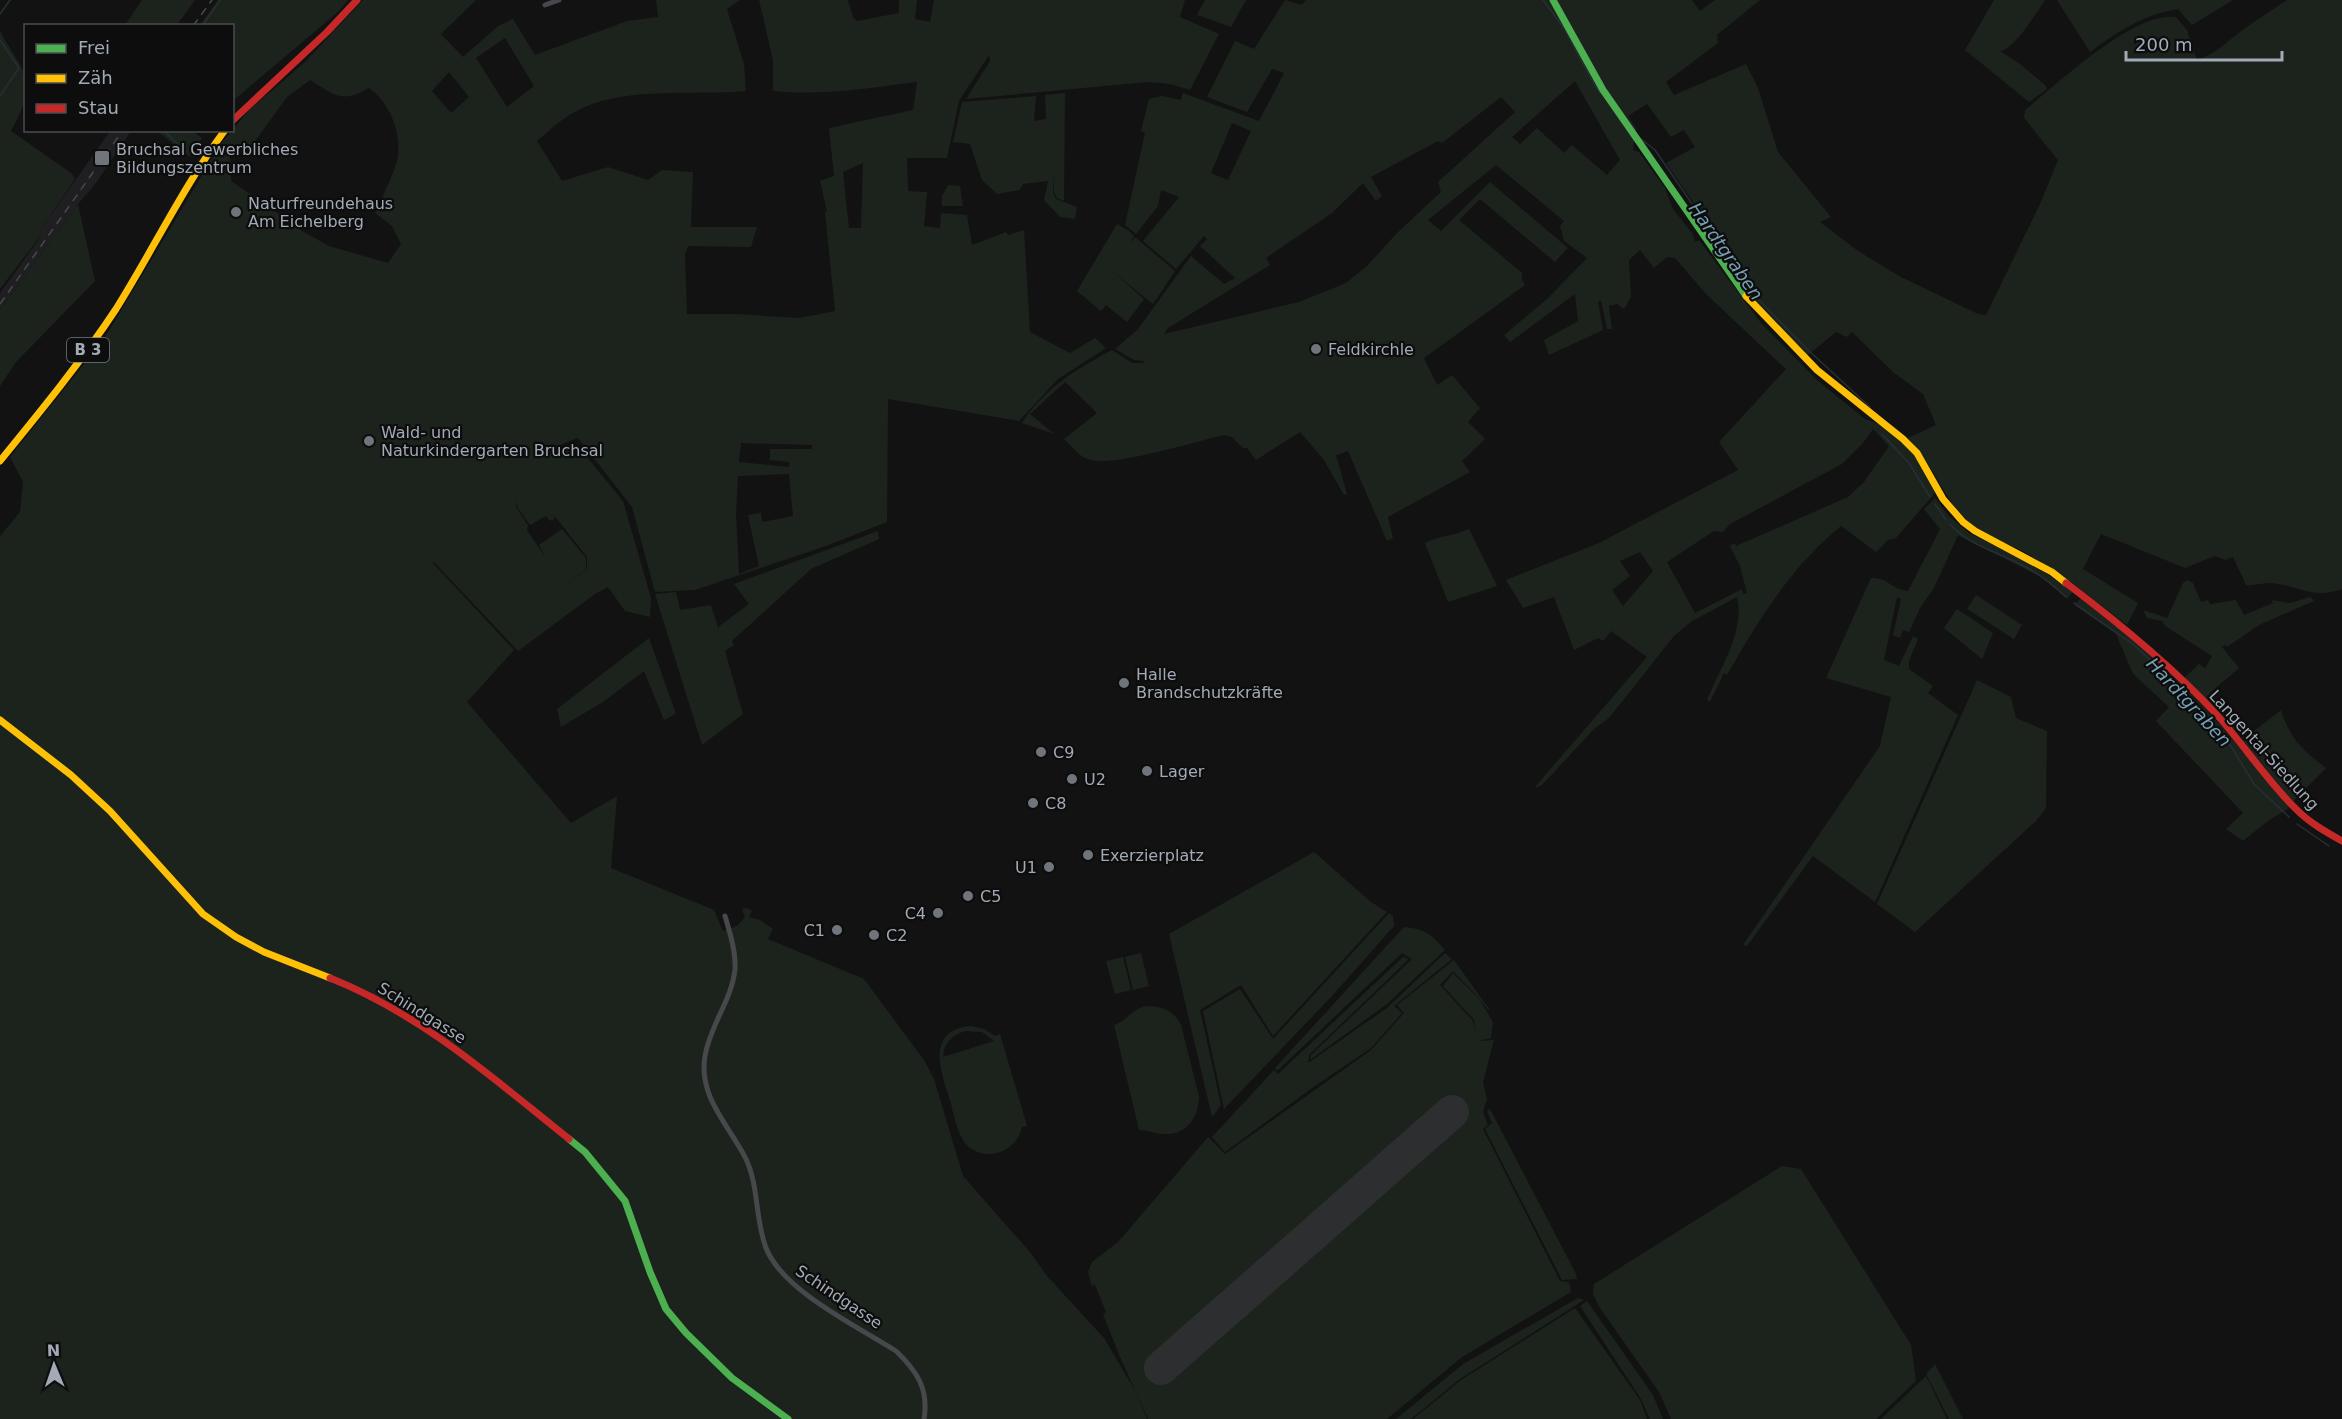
<svg xmlns="http://www.w3.org/2000/svg" width="2342" height="1419" font-family="'DejaVu Sans',sans-serif">
  <style>
    .built { fill: #1f1f21 }
    .green { fill: #1c231d; fill-rule: evenodd }
    .lines { fill: none; stroke-linecap: round; stroke-linejoin: round }
    .stream { stroke: #253035; stroke-width: 1.5 }
    .runway { stroke: #2c2e30; stroke-width: 34 }
    .street { stroke: #46484c; stroke-width: 5 }
    .fast { stroke: #4caf50; stroke-width: 7 }
    .slow { stroke: #ffc107; stroke-width: 7 }
    .jam { stroke: #c62828; stroke-width: 7 }
    .rail { stroke: #47494c; stroke-width: 1.5; stroke-dasharray: 8 6; stroke-linecap: butt }
    .poi-dot { fill: #70757c; stroke: #0d0d0e; stroke-width: 2 }
    .labels { text-anchor: middle; dominant-baseline: central; stroke-width: 4.5; stroke-linejoin: round; paint-order: stroke }
    .shield { fill: #0d0d0e; stroke: #757b83; stroke-width: 1.5 }
    .shield-label { font-size: 15px; font-weight: bold; fill: #a2aab5 }
    .poi-label { font-size: 16px; fill: #a2aab5; stroke: #0d0d0e; text-anchor: start }
    .street-label { font-size: 16px; fill: #a2aab5; stroke: #0d0d0e }
    .water-label { font-size: 18px; font-style: italic; fill: #769fb3; stroke: #0d0d0e }
  </style>
  <rect width="100%" height="100%" fill="#121213"/>
  <!-- built -->
  <polygon class="built" points="110,131 131,131 96,183 78,204 0,310 0,293 41,236 39,232"/>
  <!-- green -->
  <g class="green">
    <polygon points="142,0 195,0 177,25 125,25"/>
    <polygon points="218,0 348,0 339,11 235,99 232,97 232,26 200,25"/>
    <path d="M363 0H476L441 34 463 57 498 26 513 19 535 55 627 21 658 17 656 0H740L727 9 744 64 746 91C695 96 619 85 573 113 560 120 549 131 537 141L562 181 608 167 648 180 662 170 693 172 691 227H757L751 247 688 246 685 254 687 314H736L799 318 835 311 825 212 827 211 820 181 834 176 829 128 913 110 917 82C869 88 822 96 773 91V60L759 0H848L853 17 857 21 899 13V0H917L915 19 930 22 934 0H1185L1180 17 1219 34 1190 90 1170 84 1148 82 966 99 990 61 989 55 959 101 947 158H907L908 191 927 192 924 226 940 228 941 213 967 215 972 245 1006 232 1008 235 1024 230 1030 332 1070 353 1095 338 1106 348 1058 379 1019 421 888 399 887 522 826 546 695 590 655 592 632 507 578 438 562 444 561 450 577 445 623 501 651 598 650 617 625 611 608 587 595 594 518 651 434 562 433 563 514 650 467 702 571 823 617 796 611 868 714 910 723 931 737 926 745 917 742 909 747 908 752 911 749 917 760 920 773 929 768 939 864 979 924 1060 934 1079 963 1176 1030 1252 1047 1276 1104 1338 1136 1392 1147 1419H0V536L20 512 23 482 10 457 104 339 220 145 249 110 305 62ZM505 38 534 86 507 107 476 58ZM449 72 469 97 451 113 432 91ZM310 80C335 95 341 104 369 88 389 102 401 131 398 155 397 169 381 199 375 213L392 226 401 244 388 263 329 246 295 227 271 208 231 181 230 157 247 152 287 97ZM863 163 861 228H849L843 172ZM741 443 812 445V449H770V460L789 462V467L739 462ZM789 474 793 516 762 522 761 513 748 515 759 566 739 574 736 514 738 476ZM516 500 517 507 530 525 546 516 550 521 555 518 553 514 587 557V569L565 585 586 569V558L562 529 539 545 546 558 527 530 528 525 516 507Z"/>
    <polygon points="1205,0 1246,0 1231,27 1197,15"/>
    <path d="M1285 0 1302 5 1306 0H1692L1700 11 1715 0H1760L1717 35 1718 43 1666 82 1674 95 1746 64 1758 88 1778 152 1831 217 1820 222 1858 251 1901 277 1978 314 1986 315 2040 204 2058 160 2024 118 2025 110C2058 83 2134 11 2176 17L2187 30 2197 61 2216 51 2245 28 2287 0H2342V589C2312 600 2299 585 2270 583 2262 583 2255 586 2246 585L2233 557 2225 560 2215 556 2185 568 2101 534 2083 569 2138 603 2127 625C2094 600 2062 573 2026 553 2006 542 1982 536 1966 520 1942 496 1932 462 1908 438L1936 425 1923 394 1893 372 1852 332 1847 337 1836 332 1808 355 1751 298 1731 270 1737 265 1666 163 1695 147 1684 130 1671 137 1647 104 1628 116 1636 128 1633 150 1639 152 1665 188 1673 209 1692 233 1695 242 1699 240 1761 323 1817 380 1865 419C1902 430 1917 456 1934 487L1935 493 1896 538 1888 540 1876 552 1841 526C1791 567 1759 619 1727 675L1724 673 1710 702 1707 700C1720 668 1745 632 1737 597L1692 621 1674 636 1609 718 1594 729 1542 785 1536 788 1535 787 1647 657 1611 631 1603 641 1598 638 1574 650 1554 597 1523 608 1506 580 1599 543 1738 470 1719 442 1786 369 1707 295 1675 258 1667 257 1654 268 1640 250 1629 260 1631 297 1624 309 1617 304 1609 306 1612 329H1607L1601 301H1598L1603 330 1549 355 1544 340 1578 321 1575 294 1510 342 1504 335 1547 299 1587 258 1564 241 1560 226 1564 221 1496 165 1428 220 1441 231 1490 182 1568 248 1555 262 1480 199 1459 220 1522 273V280L1525 285 1424 358 1437 385 1452 375 1480 408 1468 422 1485 439 1462 461 1470 472 1388 517 1393 538 1387 541 1348 451 1336 455 1347 494 1344 495 1324 460 1300 432 1256 460 1247 448H1243L1232 437 1224 435C1197 441 1106 470 1085 458 1077 454 1071 445 1064 439L1097 413 1065 382 1030 414 1054 434 1022 423C1044 389 1076 369 1112 350L1132 363H1144V361L1134 360 1115 349 1138 329 1191 256 1224 284 1235 278 1200 246 1207 239 1204 236 1176 269 1143 241 1179 197 1161 190 1158 206 1136 234 1125 225 1145 133 1141 131 1149 99 1162 96 1181 100 1183 93 1259 121 1284 73 1272 69 1247 112 1207 97 1235 41 1254 49ZM1575 81 1620 160 1607 175 1572 145 1564 153 1537 128 1520 144 1512 137ZM1501 97 1515 112 1438 182 1441 192 1396 234 1368 265 1346 283 1299 302 1164 334 1168 328 1270 265 1266 258 1332 213 1363 183 1376 201 1382 196 1371 177 1438 141 1442 143ZM1232 123 1251 131 1228 180 1211 173ZM1873 429 1889 446 1864 482 1848 497 1736 546 1735 543 1730 546 1740 566 1747 593 1743 594 1742 589 1695 613 1667 562 1714 531 1723 532 1730 524 1842 464 1863 443ZM1640 552 1653 571 1623 606 1612 590 1630 576 1620 561Z"/>
    <path d="M1994 0H2045C2036 13 2015 49 2000 51L2020 64 2045 85 2047 89 2029 102 1965 50Z"/>
    <path d="M2057 0H2233L2192 25 2178 9C2142 15 2119 31 2090 52Z"/>
    <path d="M0 31C7 45 17 58 24 72 33 89 19 117 11 131L71 173 75 179 39 232 41 235 0 289Z"/>
    <polygon points="1065,93 1064,201 1057,198 1054,192 1054,176 1053,192 1056,199 1077,207 1075,219 1060,217 1044,200 1048,181 1023,184 1020,190 997,194 982,180 970,144 953,142 962,102 1036,96 1034,121 1046,119 1045,95"/>
    <polygon points="157,131 192,131 202,138 190,157"/>
    <polygon points="948,185 960,186 963,206 942,206 942,196"/>
    <polygon points="78,204 95,281 16,362 0,386 0,310"/>
    <polygon points="1117,224 1129,231 1134,236 1130,244 1135,237 1175,271 1153,304 1112,271 1144,299 1127,322 1106,305 1101,311 1077,291"/>
    <path d="M1935 498 1949 516 1969 533 2027 560 2073 592 2067 599 2043 578 1958 535 1934 588 1920 608 1909 632 1903 630 1900 638 1893 635 1901 599 1897 597 1884 660 1899 666 1913 636 1918 639 1909 661V669L1933 686 1928 693 1958 715 1875 902 1813 856 1747 946 1743 945 1880 746 1891 697 1826 678 1871 578C1889 578 1891 589 1908 591L1940 529 1924 509Z"/>
    <path d="M1469 529 1497 586 1448 602 1425 543C1439 535 1455 536 1469 529Z"/>
    <polygon points="878,531 879,539 811,569 732,641 734,645 725,651 743,714 702,745 655,594 676,592 680,610 711,605 720,634 718,627 749,604 734,584"/>
    <path d="M2187 580 2193 583 2201 602 2208 600 2210 604 2236 600 2244 615 2273 603 2272 600 2290 603 2310 597 2314 601 2259 625 2227 647 2225 645 2222 647 2239 668 2210 693 2249 735 2281 710C2291 741 2302 749 2326 768L2295 799 2288 809 2269 820 2243 841 2226 829 2243 813 2156 721 2169 707 2133 674 2116 634 2074 605 2081 598C2138 640 2191 690 2237 744L2244 739 2184 678 2199 664 2205 668 2212 656 2165 626 2162 621 2147 618 2143 610 2167 618 2183 583Z"/>
    <polygon points="1976,595 2022,625 2014,639 1967,609"/>
    <polygon points="1957,609 1993,633 1982,659 1944,628"/>
    <polygon points="649,638 676,714 664,720 644,671 603,702 561,727 557,709"/>
    <polygon points="1977,680 2011,697 2016,718 2047,731 2046,808 2036,821 1915,932 1877,904"/>
    <polygon points="1314,852 1371,902 1387,912 1273,1036 1241,985 1200,1010 1221,1105 1212,1117 1169,934"/>
    <polygon points="1389,913 1393,916 1394,926 1331,997 1224,1109 1203,1011 1240,989 1273,1039"/>
    <path d="M1404 927C1426 929 1431 934 1445 950L1387 1004 1310 1060 1311 1055 1412 959 1402 953 1277 1071 1275 1068Z"/>
    <polygon points="1141,953 1149,986 1133,990 1125,957"/>
    <polygon points="1445,953 1452,959 1394,1006 1402,1013 1371,1048 1312,1088 1225,1152 1212,1137 1274,1070 1278,1074 1403,957 1409,959 1309,1055 1308,1063 1387,1008"/>
    <polygon points="1123,957 1131,990 1115,994 1106,961"/>
    <polygon points="1454,960 1489,1009 1488,1010 1478,997 1453,971 1440,985 1473,1021 1476,1036 1474,1020 1443,986 1453,973 1479,999 1493,1022 1491,1038 1477,1041 1494,1040 1483,1082 1487,1099 1483,1112 1488,1125 1483,1129 1560,1281 1569,1282 1571,1292 1462,1357 1387,1419 1148,1419 1120,1357 1103,1314 1106,1312 1095,1285 1092,1286 1088,1272 1092,1262 1118,1242 1208,1137 1225,1154 1371,1050 1404,1013 1397,1005"/>
    <path d="M1147 1006C1162 1006 1174 1011 1181 1025L1199 1097C1198 1118 1186 1136 1163 1134 1154 1134 1150 1130 1139 1130L1114 1025C1128 1021 1130 1009 1147 1006Z"/>
    <path d="M971 1026 984 1029 995 1036 1000 1034 1027 1126 1022 1127C1017 1153 983 1164 965 1143 957 1132 954 1116 951 1104 942 1075 923 1030 971 1026ZM965 1031 982 1032 994 1041 943 1057C944 1043 952 1035 965 1031Z"/>
    <polygon points="1490,1109 1576,1274 1577,1279 1562,1280 1485,1129 1492,1123 1487,1111"/>
    <polygon points="1782,1166 1801,1169 1911,1345 1916,1381 1876,1419 1671,1419 1659,1392 1600,1308 1593,1294 1594,1284"/>
    <polygon points="1578,1298 1584,1300 1460,1379 1411,1419 1396,1419 1463,1364"/>
    <polygon points="1587,1301 1653,1395 1663,1419 1650,1419 1641,1399 1580,1306"/>
    <polygon points="1575,1308 1640,1400 1647,1419 1413,1419 1461,1380"/>
    <polygon points="1935,1364 1963,1419 1949,1419 1926,1374"/>
    <polygon points="1926,1376 1947,1419 1881,1419"/>
  </g>
  <g class="lines">
    <!-- stream -->
    <g class="stream">
      <polyline points="1543,0 1564,28 1595,86 1602,95"/>
      <polyline points="0,14 10,0"/>
      <polyline points="202,26 220,0"/>
      <polyline points="0,40 19,68 0,96"/>
      <polyline points="163,130 186,152"/>
      <polyline points="1640,138 1655,150 1757,298 1807,349 1870,407"/>
      <polyline points="1882,434 1909,463 1930,497"/>
      <polyline points="1935,504 1946,520"/>
      <path d="M1950 524C1969 546 1998 552 2024 566 2040 574 2053 585 2066 597"/>
      <polyline points="2074,603 2134,645 2185,693 2231,746 2254,784 2289,817"/>
      <polyline points="2297,824 2329,846"/>
    </g>
    <!-- runway -->
    <polyline class="runway" points="1161,1368 1452,1112"/>
    <!-- street -->
    <g class="street">
      <polyline points="545,5 559,0"/>
      <path d="M725 916C730 933 736 952 735 969 732 1000 710 1025 705 1056 698 1097 729 1125 746 1159 759 1187 755 1219 766 1248 783 1291 857 1326 896 1351 917 1371 929 1389 924 1419"/>
    </g>
    <!-- fast -->
    <g class="fast">
      <polyline points="1553,0 1603,90 1746,296"/>
      <polyline points="569,1139 585,1152 625,1201 650,1272 666,1309 686,1333 732,1378 788,1419"/>
    </g>
    <!-- slow -->
    <g class="slow">
      <polyline points="1746,296 1817,370 1903,439 1917,453 1943,499 1963,522 1975,531 2052,572 2066,583"/>
      <path d="M0 461C40 412 81 362 116 309 153 250 183 187 225 130"/>
      <polyline points="0,720 71,775 110,811 203,914 236,937 264,952 330,978"/>
    </g>
    <!-- jam -->
    <g class="jam">
      <polyline points="232,121 327,32 357,0"/>
      <path d="M2066 583C2119 623 2172 666 2217 715 2245 746 2267 781 2297 810 2310 823 2326 832 2342 841"/>
      <path d="M330 978C421 1014 494 1079 569 1139"/>
    </g>
    <!-- rail -->
    <g class="rail">
      <polyline points="193,26 212,0"/>
      <polyline points="0,304 123,130"/>
    </g>
  </g>
  <!-- markers -->
  <g class="poi-dot">
    <rect x="94" y="150" width="16" height="16" rx="3"/>
    <circle cx="236" cy="212" r="6"/>
    <circle cx="1316" cy="349" r="6"/>
    <circle cx="369" cy="441" r="6"/>
    <circle cx="1124" cy="683" r="6"/>
    <circle cx="1041" cy="752" r="6"/>
    <circle cx="1147" cy="771" r="6"/>
    <circle cx="1072" cy="779" r="6"/>
    <circle cx="1033" cy="803" r="6"/>
    <circle cx="1088" cy="855" r="6"/>
    <circle cx="1049" cy="867" r="6"/>
    <circle cx="968" cy="896" r="6"/>
    <circle cx="938" cy="913" r="6"/>
    <circle cx="837" cy="930" r="6"/>
    <circle cx="874" cy="935" r="6"/>
  </g>
  <g class="labels">
    <!-- shield labels -->
    <rect class="shield" x="67" y="338" width="42" height="24" rx="4.5"/>
    <g class="shield-label">
      <text x="88" y="350">B 3</text>
    </g>
    <!-- poi labels -->
    <g class="poi-label">
      <text x="116" y="149">Bruchsal Gewerbliches<tspan x="116" dy="18">Bildungszentrum</tspan></text>
      <text x="248" y="203">Naturfreundehaus<tspan x="248" dy="18">Am Eichelberg</tspan></text>
      <text x="1328" y="349">Feldkirchle</text>
      <text x="381" y="432">Wald- und<tspan x="381" dy="18">Naturkindergarten Bruchsal</tspan></text>
      <text x="1136" y="674">Halle<tspan x="1136" dy="18">Brandschutzkräfte</tspan></text>
      <text x="1053" y="752">C9</text>
      <text x="1159" y="771">Lager</text>
      <text x="1084" y="779">U2</text>
      <text x="1045" y="803">C8</text>
      <text x="1100" y="855">Exerzierplatz</text>
      <text x="1037" y="867" text-anchor="end">U1</text>
      <text x="980" y="896">C5</text>
      <text x="926" y="913" text-anchor="end">C4</text>
      <text x="825" y="930" text-anchor="end">C1</text>
      <text x="886" y="935">C2</text>
    </g>
    <!-- street labels -->
    <g class="street-label">
      <text transform="translate(2264 750) rotate(48)">Langental-Siedlung</text>
      <text transform="translate(422 1013) rotate(32)">Schindgasse</text>
      <text transform="translate(839 1297) rotate(34)">Schindgasse</text>
    </g>
    <!-- water labels -->
    <g class="water-label">
      <text transform="translate(1726 251) rotate(55)">Hardtgraben</text>
      <text transform="translate(2189 702) rotate(47)">Hardtgraben</text>
    </g>
  </g>
  <!-- legend -->
  <rect x="24" y="24" width="210" height="108" fill="#0d0d0e" stroke="#494c51" stroke-width="1.5"/>
  <rect x="36" y="44" width="30" height="9" fill="#4caf50" stroke="#494c51" stroke-width="1.5"/>
  <text x="78" y="54" font-size="18" fill="#a2aab5">Frei</text>
  <rect x="36" y="74" width="30" height="9" fill="#ffc107" stroke="#494c51" stroke-width="1.5"/>
  <text x="78" y="84" font-size="18" fill="#a2aab5">Zäh</text>
  <rect x="36" y="104" width="30" height="9" fill="#c62828" stroke="#494c51" stroke-width="1.5"/>
  <text x="78" y="114" font-size="18" fill="#a2aab5">Stau</text>
  <!-- north arrow -->
  <g transform="translate(54 1365) rotate(358)" stroke="#0d0d0e" stroke-width="4.5" paint-order="stroke">
  <path d="M0-4.5L10 22L0 15L-10 22Z" fill="#a2aab5"/>
  <text y="-9" font-size="16" font-weight="bold" text-anchor="middle" fill="#a2aab5">N</text>
  </g>
  <!-- scale -->
  <path d="M2126 51v9h156v-9" fill="none" stroke="#a2aab5" stroke-width="3"/>
  <text x="2135" y="51" font-size="18" fill="#a2aab5" stroke="#0d0d0e" stroke-width="4.5" paint-order="stroke">200 m</text>
</svg>
